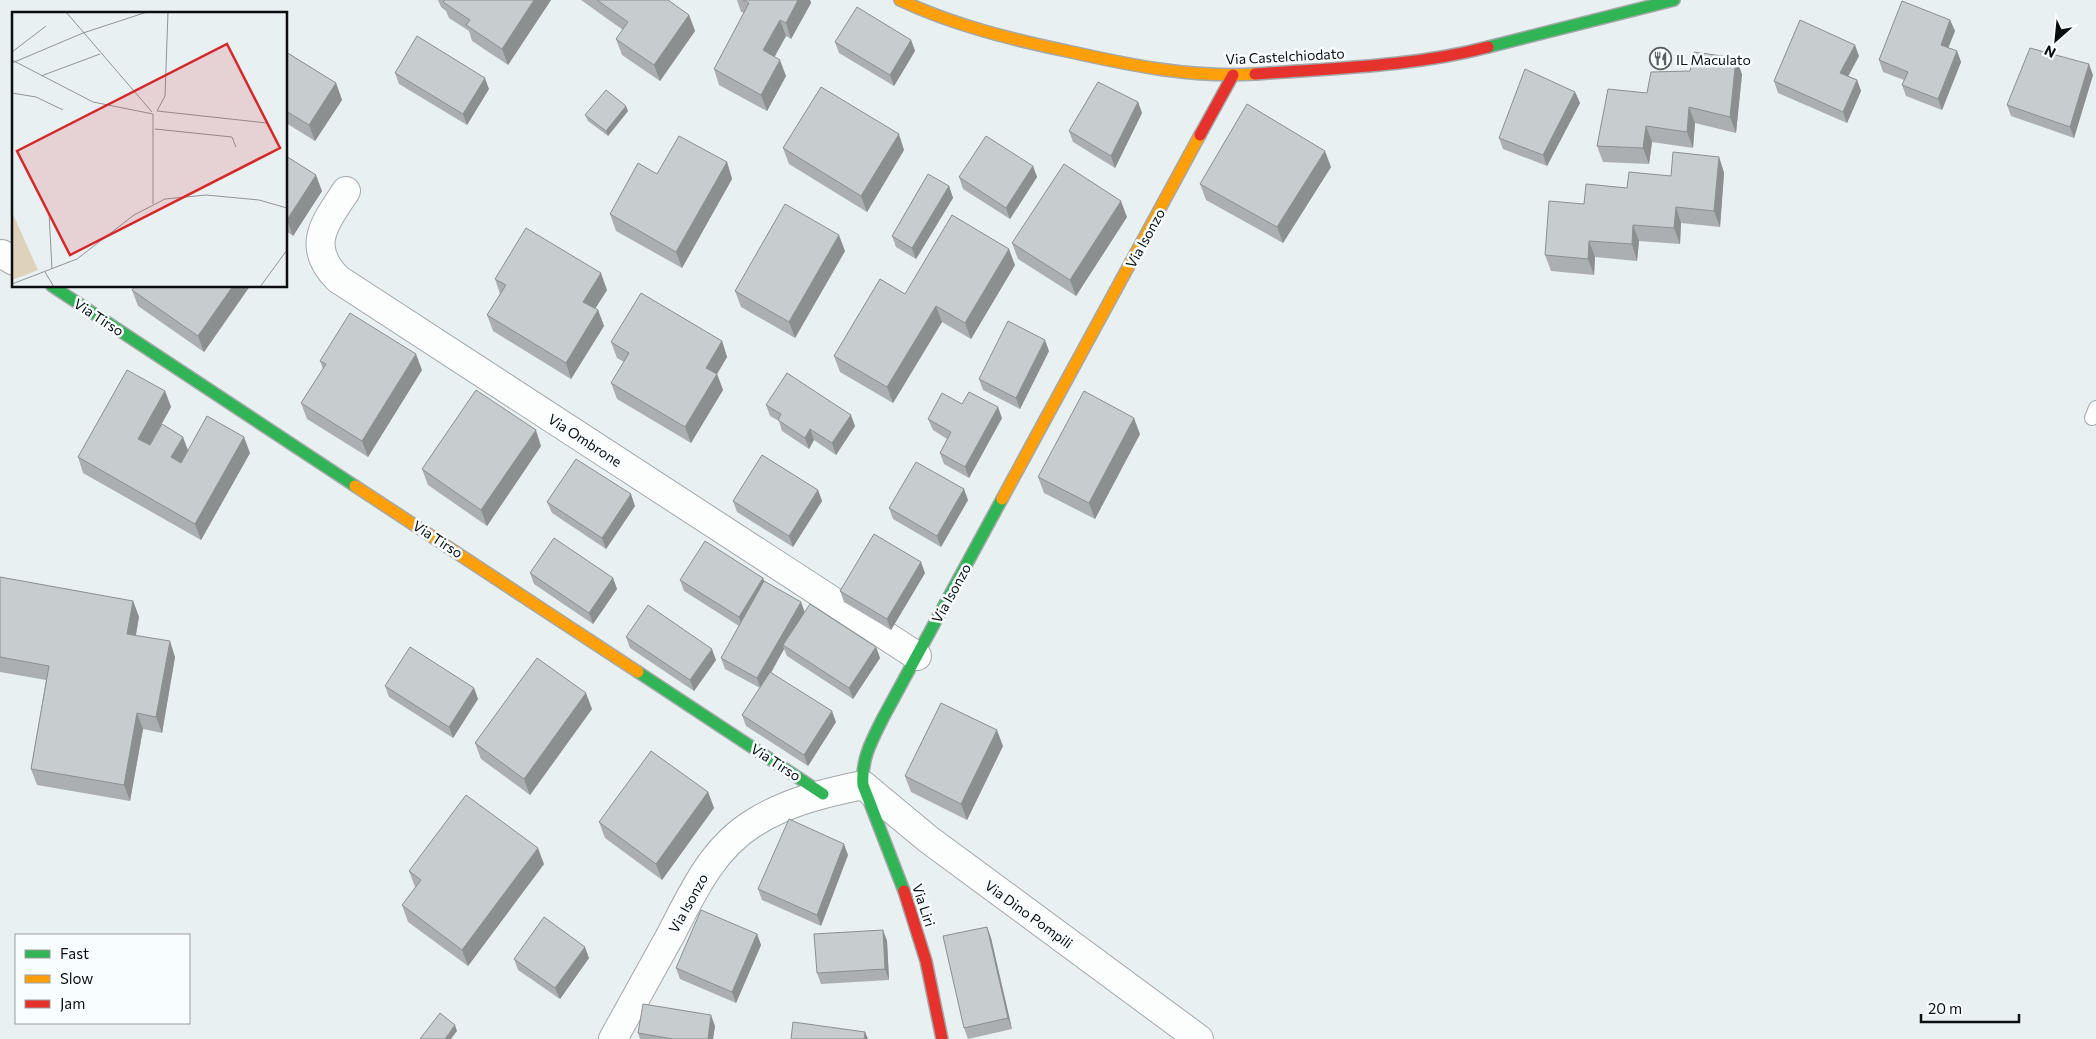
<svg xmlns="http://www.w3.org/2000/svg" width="2096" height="1039" font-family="Commissioner,sans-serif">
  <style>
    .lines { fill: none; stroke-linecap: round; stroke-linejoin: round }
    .lane-casing { stroke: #a3a8a9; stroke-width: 16 }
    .street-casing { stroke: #a3a8a9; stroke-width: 30 }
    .fast-casing { stroke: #a3a8a9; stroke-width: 14 }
    .slow-casing { stroke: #a3a8a9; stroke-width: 14 }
    .jam-casing { stroke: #a3a8a9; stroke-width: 14 }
    .lane { stroke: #fcfdfd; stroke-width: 14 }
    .street { stroke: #fcfdfd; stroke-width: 28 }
    .fast { stroke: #30b455; stroke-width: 11 }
    .slow { stroke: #ff9f0a; stroke-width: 11 }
    .jam { stroke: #e5322d; stroke-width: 11 }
    .wall { fill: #abafb1 }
    .shaded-wall { fill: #8b8f90 }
    .building { fill: #c7ccce; stroke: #8b8f90 }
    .labels { text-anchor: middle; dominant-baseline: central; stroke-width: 5; stroke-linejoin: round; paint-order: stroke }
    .street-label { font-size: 14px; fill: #0a0e0f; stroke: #f8fdff }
    .poi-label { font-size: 14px; fill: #0a0e0f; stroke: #f8fdff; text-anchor: start }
    .inset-road { fill: none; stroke: #909697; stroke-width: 1 }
    .view { fill: #d62828; fill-opacity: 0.15; stroke: #d62828; stroke-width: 2.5 }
    .inset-edge { fill: none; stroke: #0a0e0f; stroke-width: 2.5 }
  </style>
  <rect width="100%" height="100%" fill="#e9f0f2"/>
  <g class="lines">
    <defs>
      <polyline id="lane" points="2092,418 2096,408"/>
      <g id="street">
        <path d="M346 191C325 223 305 246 338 279L917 656"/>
        <polyline points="2,254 14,261"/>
        <path d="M613 1039C632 1005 651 970 670 936 692 894 711 850 752 824 786 802 824 793 863 785L928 839 1199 1039"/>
      </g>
      <g id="fast">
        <polyline points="1488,47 1674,0"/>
        <polyline points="52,286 355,486"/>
        <polyline points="638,672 823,794"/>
        <path d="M904 891 863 785C861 759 872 740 883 718L1002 499"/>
      </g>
      <g id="slow">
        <path d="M900 0C953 25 1010 39 1067 51 1129 65 1191 78 1255 74"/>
        <polyline points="355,486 638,672"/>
        <polyline points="1002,499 1200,135"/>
      </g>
      <g id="jam">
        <path d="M1255 74C1333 68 1412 67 1488 47"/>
        <polyline points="1200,135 1233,75"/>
        <polyline points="904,891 926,961 942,1039"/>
      </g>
    </defs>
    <!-- lane casing -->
    <use href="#lane" class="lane-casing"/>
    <!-- street casing -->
    <use href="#street" class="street-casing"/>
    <!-- fast casing -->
    <use href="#fast" class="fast-casing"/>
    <!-- slow casing -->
    <use href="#slow" class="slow-casing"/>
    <!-- jam casing -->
    <use href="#jam" class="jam-casing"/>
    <!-- lane -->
    <use href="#lane" class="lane"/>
    <!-- street -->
    <use href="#street" class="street"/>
    <!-- fast -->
    <use href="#fast" class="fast"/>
    <!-- slow -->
    <use href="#slow" class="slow"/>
    <!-- jam -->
    <use href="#jam" class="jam"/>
  </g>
  <!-- wall -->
  <g class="wall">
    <polygon points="438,0 551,0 508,65 472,41 469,31 449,18 446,11 441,7"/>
    <polygon points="581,0 668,0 689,15 695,31 660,81 622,55 616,39 623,30"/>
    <polygon points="737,0 810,0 811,3 791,39 786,36 774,57 786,76 767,111 719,85 714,69 744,13 741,12"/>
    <polygon points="1950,20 1955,31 1948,48 1957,51 1961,62 1942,110 1906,96 1902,85 1904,80 1883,72 1879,60"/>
    <polygon points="911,40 915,51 894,86 839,53 835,42"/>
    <polygon points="286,52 336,83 342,100 315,141 286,123"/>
    <polygon points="1859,56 1848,76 1857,80 1861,91 1847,123 1778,93 1774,81"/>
    <polygon points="395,73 489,89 467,125 399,84"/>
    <polygon points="1742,74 1736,133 1695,123 1693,148 1652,142 1649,164 1603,162 1597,146"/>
    <polygon points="2093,75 2074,138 2011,116 2007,105"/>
    <polygon points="1575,92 1580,103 1547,166 1503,149 1499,138"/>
    <polygon points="1138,102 1142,113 1115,168 1073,142 1069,131"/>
    <polygon points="628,111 608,136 588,121 585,115"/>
    <polygon points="783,148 904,150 867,212 789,164"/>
    <polygon points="286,156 322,191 293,236 286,231"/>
    <polygon points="1719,157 1724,173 1720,227 1681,223 1680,244 1639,241 1637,261 1595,257 1594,275 1551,271 1545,255 1584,204 1627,188 1671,176"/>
    <polygon points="727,162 732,179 682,268 616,231 610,214 657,174"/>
    <polygon points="1033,166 1037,177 1010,219 963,189 959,177"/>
    <polygon points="1331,167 1283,243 1206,200 1200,184"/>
    <polygon points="949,186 953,198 916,259 896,247 892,236"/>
    <polygon points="1127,217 1076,296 1018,259 1012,243"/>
    <polygon points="845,251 795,338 741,307 735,291"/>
    <polygon points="1015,265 971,339 942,322 893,403 840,372 834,356 905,294"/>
    <polygon points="495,279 607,290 595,309 598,310 604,326 571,379 493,331 487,315 500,294"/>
    <polygon points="250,286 204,352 138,306 132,290"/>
    <polygon points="722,341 727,357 717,374 723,390 691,443 617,399 611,383 624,362 617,358 611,342"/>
    <polygon points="1049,351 1020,409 983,390 979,379"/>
    <polygon points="320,361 422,370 368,457 307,419 301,403 323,369"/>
    <polygon points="165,391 171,407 150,445 188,450 250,453 201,540 83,473 78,457"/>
    <polygon points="766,405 855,426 836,455 814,440 809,449 782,431 779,421 770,416"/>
    <polygon points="1002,418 969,478 944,464 940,453 947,439 933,430 928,419"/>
    <polygon points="1140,434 1095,519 1044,493 1038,477"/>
    <polygon points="541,446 487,526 428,485 422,469"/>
    <polygon points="818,490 822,501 793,547 737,512 733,501"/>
    <polygon points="968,500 941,547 893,519 889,508"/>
    <polygon points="547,502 635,506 606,549 552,513"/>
    <polygon points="530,573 613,578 617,589 593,624 534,584"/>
    <polygon points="925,573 891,630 844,602 840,591"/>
    <polygon points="0,577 133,601 139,617 136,635 175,657 162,733 143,729 130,801 37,785 31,769 46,680 0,672 0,673"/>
    <polygon points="763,578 765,582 801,602 804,612 876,647 880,658 853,699 787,656 784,649 771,673 836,722 808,766 746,726 742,715 760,688 725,669 721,658 739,626 684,591 680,580"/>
    <polygon points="626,637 716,660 694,691 630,648"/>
    <polygon points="385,686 474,688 478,699 453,738 389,697"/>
    <polygon points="592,709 530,795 481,759 475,743"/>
    <polygon points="1003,746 967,820 911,792 905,776"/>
    <polygon points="708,792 714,808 662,880 605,838 599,822"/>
    <polygon points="848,855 821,926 762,900 758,889"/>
    <polygon points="544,864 468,966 408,922 402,905 416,888 415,887 409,871"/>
    <polygon points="987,927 991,938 1012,1029 968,1039 964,1028"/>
    <polygon points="883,930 887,941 889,980 821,984 817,973"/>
    <polygon points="757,934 761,945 736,1003 680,979 676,968"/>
    <polygon points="589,958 560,999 518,970 514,959"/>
    <polygon points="715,1026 713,1039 640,1039 638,1033"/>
  </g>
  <!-- shaded-wall -->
  <g class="shaded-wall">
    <polygon points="534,0 551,0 508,65 502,49"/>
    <polygon points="798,0 810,0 811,3 791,39 786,23"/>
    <polygon points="689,15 695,31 660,81 654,65"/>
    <polygon points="780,20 786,36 769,67 763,50"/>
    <polygon points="1950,20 1955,31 1945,56 1941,45"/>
    <polygon points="911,40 915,51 894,86 890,75"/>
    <polygon points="1855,45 1859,56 1844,84 1840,73"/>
    <polygon points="1957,51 1961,62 1942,110 1938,99"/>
    <polygon points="1736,58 1742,74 1736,133 1730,117"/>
    <polygon points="780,60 786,76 767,111 761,95"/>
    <polygon points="2089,64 2093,75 2074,138 2070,127"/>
    <polygon points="485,78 489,89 467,125 463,114"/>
    <polygon points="1857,80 1861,91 1847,123 1843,112"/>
    <polygon points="336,83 342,100 315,141 309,125"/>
    <polygon points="1575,92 1580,103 1547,166 1543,155"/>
    <polygon points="1138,102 1142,113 1115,168 1111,156"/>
    <polygon points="626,106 628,111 608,136 606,131"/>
    <polygon points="1689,107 1695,123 1693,148 1687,132"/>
    <polygon points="1646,126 1652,142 1649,164 1643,148"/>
    <polygon points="899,134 904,150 867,212 861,196"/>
    <polygon points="1325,151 1331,167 1283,243 1277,227"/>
    <polygon points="1719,157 1724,173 1720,227 1714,211"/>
    <polygon points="727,162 732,179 682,268 676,252"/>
    <polygon points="1033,166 1037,177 1010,219 1006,208"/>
    <polygon points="316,175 322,191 293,236 287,220"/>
    <polygon points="949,186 953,198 916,259 912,248"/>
    <polygon points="1121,201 1127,217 1076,296 1070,280"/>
    <polygon points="1676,207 1681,223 1680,244 1674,228"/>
    <polygon points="1633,225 1639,241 1637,261 1632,244"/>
    <polygon points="839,235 845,251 795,338 789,322"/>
    <polygon points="1589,241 1595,257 1594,275 1588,259"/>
    <polygon points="1009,249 1015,265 971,339 965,323"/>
    <polygon points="601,273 607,290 589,318 583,302"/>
    <polygon points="233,286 250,286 204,352 198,336"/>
    <polygon points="936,306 942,322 893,403 887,387"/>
    <polygon points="598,310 604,326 571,379 566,363"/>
    <polygon points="1045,340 1049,351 1020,409 1016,398"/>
    <polygon points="722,341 727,357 717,374 723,390 691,443 685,427 706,368"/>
    <polygon points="416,354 422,370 368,457 362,441"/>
    <polygon points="165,391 171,407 144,455 138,439"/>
    <polygon points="998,407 1002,418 969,478 965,467"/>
    <polygon points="851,415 855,426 836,455 832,443"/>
    <polygon points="1134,418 1140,434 1095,519 1089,503"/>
    <polygon points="810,429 814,440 809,449 805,438"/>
    <polygon points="536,430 541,446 487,526 481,510"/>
    <polygon points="183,437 189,453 177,473 171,457"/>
    <polygon points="244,437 250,453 201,540 195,524"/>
    <polygon points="964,489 968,500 941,547 937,536"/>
    <polygon points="818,490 822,501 793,547 789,536"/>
    <polygon points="631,494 635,506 606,549 602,538"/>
    <polygon points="921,562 925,573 891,630 887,619"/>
    <polygon points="613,578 617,589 593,624 589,613"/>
    <polygon points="763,578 767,589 743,628 739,617"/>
    <polygon points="133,601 139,617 133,650 127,634"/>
    <polygon points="801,602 805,613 783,645 784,649 761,690 757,678"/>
    <polygon points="170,641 175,657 162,733 156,717"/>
    <polygon points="876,647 880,658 853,699 849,688"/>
    <polygon points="712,649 716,660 694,691 690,680"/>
    <polygon points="474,688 478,699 453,738 449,727"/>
    <polygon points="586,693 592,709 530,795 524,779"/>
    <polygon points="832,711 836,722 808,766 804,755"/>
    <polygon points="137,713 143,729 130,801 124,785"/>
    <polygon points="997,730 1003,746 967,820 961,804"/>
    <polygon points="708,792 714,808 662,880 656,864"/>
    <polygon points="844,844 848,855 821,926 817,915"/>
    <polygon points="538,848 544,864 468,966 462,950"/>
    <polygon points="987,927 991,938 1012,1029 1008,1018"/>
    <polygon points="883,930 887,941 889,980 885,969"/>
    <polygon points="757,934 761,945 736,1003 732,992"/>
    <polygon points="585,947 589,958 560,999 555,988"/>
    <polygon points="711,1015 715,1026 713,1039 708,1039"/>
    <polygon points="455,1025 457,1031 451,1039 445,1039"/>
    <polygon points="865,1032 868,1039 864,1039"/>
  </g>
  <!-- building -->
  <g class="building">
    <polygon points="445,0 534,0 502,49 466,25 470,20 443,2"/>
    <polygon points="597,0 668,0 689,15 654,65 616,39 628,22"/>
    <polygon points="743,0 798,0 786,23 780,20 763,50 780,60 761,95 714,69 749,3"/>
    <polygon points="1902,1 1950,20 1941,45 1957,51 1938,99 1902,85 1908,72 1879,60"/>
    <polygon points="857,7 911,40 890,75 835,42"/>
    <polygon points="1800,20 1855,45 1840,73 1857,80 1843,112 1774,81"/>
    <polygon points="417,36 485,78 463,114 395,73"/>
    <polygon points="2030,48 2089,64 2070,127 2007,105"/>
    <polygon points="286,52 336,83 309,125 286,111"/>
    <polygon points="1694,52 1736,58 1730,117 1689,107 1687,132 1646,126 1643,148 1597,146 1608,89 1647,93 1651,72 1690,71"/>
    <polygon points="1525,69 1575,92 1543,155 1499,138"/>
    <polygon points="1098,82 1138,102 1111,156 1069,131"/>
    <polygon points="821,87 899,134 861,196 783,148"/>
    <polygon points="606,90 626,106 606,131 585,115"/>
    <polygon points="1247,104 1325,151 1277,227 1200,184"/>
    <polygon points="679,136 727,162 676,252 610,214 638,163 657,174"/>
    <polygon points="986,136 1033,166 1006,208 959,177"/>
    <polygon points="1673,152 1719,157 1714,211 1676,207 1674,228 1633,225 1632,244 1589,241 1588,259 1545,255 1549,201 1584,204 1586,184 1627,188 1629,172 1671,176"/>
    <polygon points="286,156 316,175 287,220 286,219"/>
    <polygon points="1064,164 1121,201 1070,280 1012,243"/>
    <polygon points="928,174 949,186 912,248 892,236"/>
    <polygon points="785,204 839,235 789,322 735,291"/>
    <polygon points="952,215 1009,249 965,323 936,306 887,387 834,356 880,279 905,294"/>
    <polygon points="526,228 601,273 583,302 598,310 566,363 487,315 506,285 495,279"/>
    <polygon points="135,286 233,286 198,336 132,290"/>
    <polygon points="641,293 722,341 706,368 717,374 685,427 611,383 629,353 611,342"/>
    <polygon points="350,313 416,354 362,441 301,403 326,364 320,361"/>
    <polygon points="1008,321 1045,340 1016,398 979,379"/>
    <polygon points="127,370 165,391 138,439 150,445 162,424 183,437 171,457 181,463 207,416 244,437 195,524 78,457"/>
    <polygon points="787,373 851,415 832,443 810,429 805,438 778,420 781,414 766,405"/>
    <polygon points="476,390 536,430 481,510 422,469"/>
    <polygon points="1084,391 1134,418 1089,503 1038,477"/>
    <polygon points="969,392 998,407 965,467 940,453 951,432 928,419 942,393 962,404"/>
    <polygon points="762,455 818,490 789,536 733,501"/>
    <polygon points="576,459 631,494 602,538 547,502"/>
    <polygon points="916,462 964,489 937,536 889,508"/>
    <polygon points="874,534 921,562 887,619 840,591"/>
    <polygon points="554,538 613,578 589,613 530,573"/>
    <polygon points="705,541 763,578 739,617 680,580"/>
    <polygon points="0,577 133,601 127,634 170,641 156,717 137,713 124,785 31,769 49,666 0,657"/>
    <polygon points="764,581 801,602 757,678 721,658"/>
    <polygon points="810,604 876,647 849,688 783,645"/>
    <polygon points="648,605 712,649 690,680 626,637"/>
    <polygon points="410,647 474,688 449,727 385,686"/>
    <polygon points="537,658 586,693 524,779 475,743"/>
    <polygon points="770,672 832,711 804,755 742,715"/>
    <polygon points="941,703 997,730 961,804 905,776"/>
    <polygon points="651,751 708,792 656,864 599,822"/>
    <polygon points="466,795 538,848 462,950 402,905 421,880 409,871"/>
    <polygon points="789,819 844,844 817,915 758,889"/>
    <polygon points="701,910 757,934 732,992 676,968"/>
    <polygon points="544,917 585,947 555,988 514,959"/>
    <polygon points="987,927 1008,1018 964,1028 943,936"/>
    <polygon points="883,930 885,969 817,973 814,934"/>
    <polygon points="643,1004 711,1015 708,1039 673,1039 638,1033"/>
    <polygon points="440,1013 455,1025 445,1039 420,1039"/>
    <polygon points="793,1022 865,1032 864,1039 791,1039"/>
  </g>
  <!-- icons -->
  <defs>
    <symbol id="restaurant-ring" viewBox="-11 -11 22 22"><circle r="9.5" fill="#f8fdff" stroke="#585d5e" stroke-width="1.5"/><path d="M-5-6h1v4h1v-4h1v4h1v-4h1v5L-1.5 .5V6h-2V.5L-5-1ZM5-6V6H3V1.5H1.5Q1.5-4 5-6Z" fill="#585d5e"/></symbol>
  </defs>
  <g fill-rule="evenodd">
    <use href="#restaurant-ring" x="1648" y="46" width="25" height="25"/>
  </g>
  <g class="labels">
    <!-- street labels -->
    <g class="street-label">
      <text transform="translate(1285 56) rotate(-3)">Via Castelchiodato</text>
      <text transform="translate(1145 238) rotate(-61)">Via Isonzo</text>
      <text transform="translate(99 317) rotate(33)">Via Tirso</text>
      <text transform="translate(585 440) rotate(33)">Via Ombrone</text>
      <text transform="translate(438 539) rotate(33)">Via Tirso</text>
      <text transform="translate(951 593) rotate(-61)">Via Isonzo</text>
      <text transform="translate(776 762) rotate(33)">Via Tirso</text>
      <text transform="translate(688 903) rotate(-61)">Via Isonzo</text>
      <text transform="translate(924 905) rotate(72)">Via Liri</text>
      <text transform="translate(1029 914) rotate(36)">Via Dino Pompili</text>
    </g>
    <!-- poi labels -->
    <g class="poi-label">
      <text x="1676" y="59">IL Maculato</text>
    </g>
  </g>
  <!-- overview -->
  <g transform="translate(12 12)">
    <rect width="275" height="275" fill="#e9f0f2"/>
    <path d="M0 200 26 258 0 268Z" fill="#dfd2bb"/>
    <path class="inset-road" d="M54 0 140 100M0 40 34 14M0 48 81 90 141 102M0 51 71 21 135 0M29 64 88 42M0 81 24 85 51 98M145 99 255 111M145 99 153 84 156 0M143 117 220 125 224 135M141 192V102M37 201 40 257M33 260 42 275M0 272 65 247 122 203 153 187 194 183 247 188 275 196M248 275 275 238"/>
    <path class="view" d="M215 32 268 136 58 243 5 139Z"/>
    <rect width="275" height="275" class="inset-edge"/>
  </g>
  <!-- legend -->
  <rect x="15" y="934" width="175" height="90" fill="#f8fdff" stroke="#999d9f"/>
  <rect x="25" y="950" width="25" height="8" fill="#30b455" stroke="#999d9f"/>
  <text x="60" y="959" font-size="15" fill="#0a0e0f">Fast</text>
  <rect x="25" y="975" width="25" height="8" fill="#ff9f0a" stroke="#999d9f"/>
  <text x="60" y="984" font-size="15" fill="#0a0e0f">Slow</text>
  <rect x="25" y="1000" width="25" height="8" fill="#e5322d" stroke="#999d9f"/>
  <text x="60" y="1009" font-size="15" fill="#0a0e0f">Jam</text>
  <!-- north arrow -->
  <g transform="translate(2056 40) rotate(207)" stroke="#f8fdff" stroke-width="4" paint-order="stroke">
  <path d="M0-4L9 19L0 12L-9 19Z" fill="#0a0e0f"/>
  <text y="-8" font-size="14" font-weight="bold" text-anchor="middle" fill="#0a0e0f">N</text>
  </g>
  <!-- scale -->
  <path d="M1921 1014v8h98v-8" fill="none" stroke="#0a0e0f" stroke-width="2.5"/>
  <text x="1928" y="1014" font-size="15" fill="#0a0e0f" stroke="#f8fdff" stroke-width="4" paint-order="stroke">20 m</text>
</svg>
